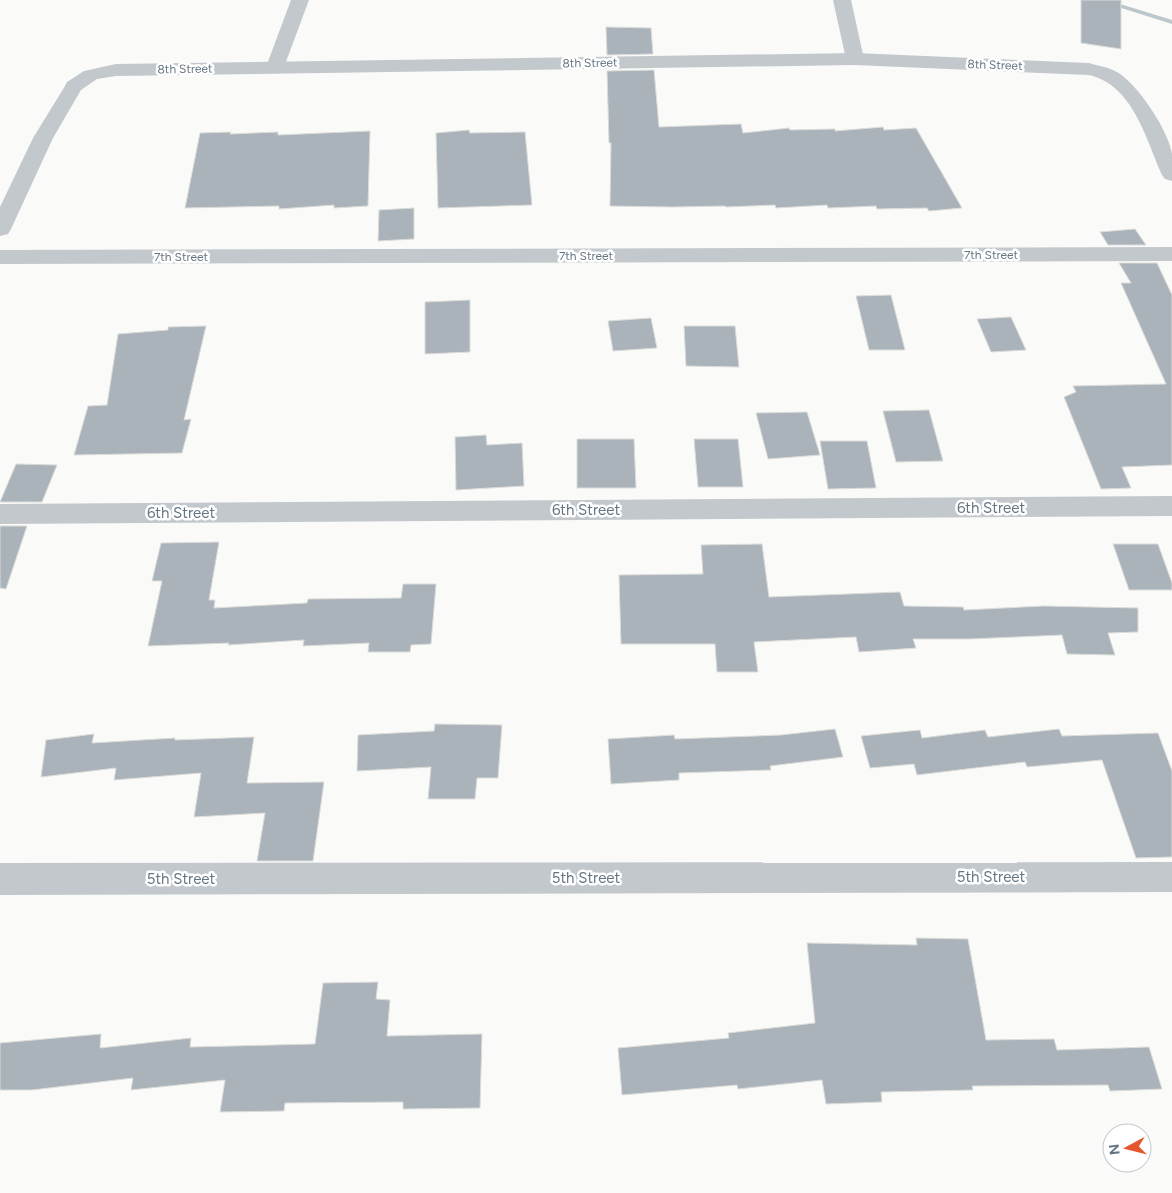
<svg xmlns="http://www.w3.org/2000/svg" width="1172" height="1193" font-family="Figtree,sans-serif">
  <style>
    .lines { fill: none; stroke-linecap: round; stroke-linejoin: round }
    .stream { fill: #bbc7cb; fill-rule: evenodd }
    .building { fill: #aab3b9; stroke: #dcdcda }
    .minor { fill: #c3c8cc; fill-rule: evenodd }
    .tertiary { fill: #c3c8cc; fill-rule: evenodd }
    .labels { text-anchor: middle; dominant-baseline: central; stroke-width: 5; stroke-linejoin: round; paint-order: stroke }
    .far-street-label { font-size: 12px; fill: #657683; stroke: #fff }
    .street-label { font-size: 15px; fill: #657683; stroke: #fff }
  </style>
  <rect width="100%" height="100%" fill="#fafaf8"/>
  <g class="lines">
    <!-- stream -->
    <polygon class="stream" points="1096,0 1107,0 1172,20 1172,24"/>
  </g>
  <!-- building -->
  <g class="building">
    <polygon points="1081,0 1121,0 1121,49 1081,43"/>
    <polygon points="606,27 651,28 653,54 607,55"/>
    <polygon points="654,70 659,127 741,124 743,133 789,128 790,130 835,129 835,131 883,127 884,130 916,128 962,208 929,211 927,208 877,209 876,206 828,208 827,205 776,208 775,205 726,207 725,206 672,207 610,206 611,143 609,143 607,71"/>
    <polygon points="469,130 470,133 525,132 532,205 438,208 436,133"/>
    <polygon points="370,131 368,206 334,208 334,205 279,209 279,206 185,208 200,133 231,132 230,134 278,132 278,135"/>
    <polygon points="414,208 414,239 378,241 379,210"/>
    <polygon points="1135,229 1146,245 1108,245 1100,232"/>
    <polygon points="1119,263 1157,263 1172,295 1172,465 1122,467 1131,488 1101,489 1064,397 1076,392 1073,386 1166,384 1121,283 1131,283"/>
    <polygon points="891,295 905,350 869,350 856,296"/>
    <polygon points="470,300 470,352 425,354 425,302"/>
    <polygon points="1011,317 1026,350 991,352 977,319"/>
    <polygon points="651,318 657,348 613,351 608,321"/>
    <polygon points="206,326 184,420 191,419 182,453 74,455 88,406 107,405 118,334 168,330 168,327"/>
    <polygon points="684,326 735,326 739,367 686,366"/>
    <polygon points="929,410 943,461 896,462 883,411"/>
    <polygon points="807,412 820,455 768,459 756,413"/>
    <polygon points="486,435 487,445 522,443 524,486 456,490 455,437"/>
    <polygon points="577,439 634,439 636,488 577,488"/>
    <polygon points="694,439 738,439 743,487 698,487"/>
    <polygon points="820,441 867,441 876,488 828,489"/>
    <polygon points="16,464 57,465 42,502 0,502"/>
    <polygon points="0,526 27,526 6,589 0,588"/>
    <polygon points="219,542 209,600 215,600 214,608 307,603 308,599 401,598 403,584 436,584 431,644 411,645 410,652 368,652 369,643 303,646 304,640 228,645 229,643 148,646 162,581 152,581 161,543"/>
    <polygon points="762,544 769,597 900,592 904,606 963,607 964,610 1043,606 1138,608 1138,632 1108,633 1115,655 1067,654 1062,635 970,639 913,639 916,648 859,652 856,637 754,642 758,672 717,672 715,644 621,644 619,575 703,574 701,545"/>
    <polygon points="1113,544 1158,544 1172,583 1172,590 1129,590"/>
    <polygon points="435,724 502,725 498,778 477,778 475,799 428,799 431,767 357,771 358,735 434,731"/>
    <polygon points="835,729 843,757 770,766 771,770 679,773 679,780 611,784 608,739 674,735 675,739 781,735"/>
    <polygon points="1059,729 1062,736 1158,733 1172,771 1172,857 1136,858 1102,760 1027,767 1025,762 917,775 914,764 870,768 861,736 920,730 922,738 985,730 988,737"/>
    <polygon points="94,734 92,743 175,738 175,740 254,737 247,783 324,782 313,861 257,861 265,813 194,817 201,773 114,780 116,768 41,777 46,740"/>
    <polygon points="916,938 968,939 986,1040 1054,1039 1057,1050 1149,1047 1162,1089 1110,1091 1108,1085 972,1086 973,1090 881,1092 882,1102 826,1104 822,1080 738,1089 737,1085 622,1095 618,1048 729,1038 728,1033 815,1023 807,943 917,945"/>
    <polygon points="378,982 376,999 390,1000 387,1036 482,1034 480,1108 403,1109 403,1102 285,1103 284,1111 220,1112 225,1080 131,1090 133,1078 32,1090 0,1090 0,1043 101,1034 100,1048 191,1038 190,1047 315,1044 323,983"/>
  </g>
  <g class="lines">
    <!-- minor -->
    <g class="minor">
      <polygon points="291,0 309,0 284,67 282,71 275,73 268,71 266,67"/>
      <polygon points="833,0 851,0 864,59 862,63 855,65 848,63 846,59"/>
      <polygon points="1172,247 1172,261 0,264 0,250"/>
      <polygon points="1172,496 1172,516 0,524 0,504"/>
      <polygon points="1172,862 1172,892 0,895 0,863"/>
    </g>
    <!-- tertiary -->
    <path class="tertiary" d="M855 53 1089 63C1098 66 1108 67 1115 71 1136 81 1169 131 1172 154 1172 163 1172 172 1172 181L1165 179 1162 175C1146 139 1133 85 1089 75L855 65 116 76 97 79 81 90 53 138 11 229 8 234 0 236V207L33 138 65 86 67 82 84 71 116 64Z"/>
  </g>
  <g class="labels">
    <!-- far-street labels -->
    <g class="far-street-label">
      <text transform="translate(590 63) rotate(-1)">8th Street</text>
      <text transform="translate(995 65) rotate(2)">8th Street</text>
      <text transform="translate(185 69) rotate(-1)">8th Street</text>
      <text x="991" y="255">7th Street</text>
      <text x="586" y="256">7th Street</text>
      <text x="181" y="257">7th Street</text>
    </g>
    <!-- street labels -->
    <g class="street-label">
      <text x="991" y="508">6th Street</text>
      <text x="586" y="510">6th Street</text>
      <text x="181" y="513">6th Street</text>
      <text x="991" y="877">5th Street</text>
      <text x="586" y="878">5th Street</text>
      <text x="181" y="879">5th Street</text>
    </g>
  </g>
  <!-- north arrow -->
  <g transform="translate(1127 1148) rotate(263)"><circle r="24" fill="#ffffff" stroke="#c1c8cd"/>
  <path d="M0-4L9 19L0 12L-9 19Z" fill="#e4572e"/>
  <text y="-8" font-size="14" font-weight="bold" text-anchor="middle" fill="#657683">N</text>
  </g>
</svg>
